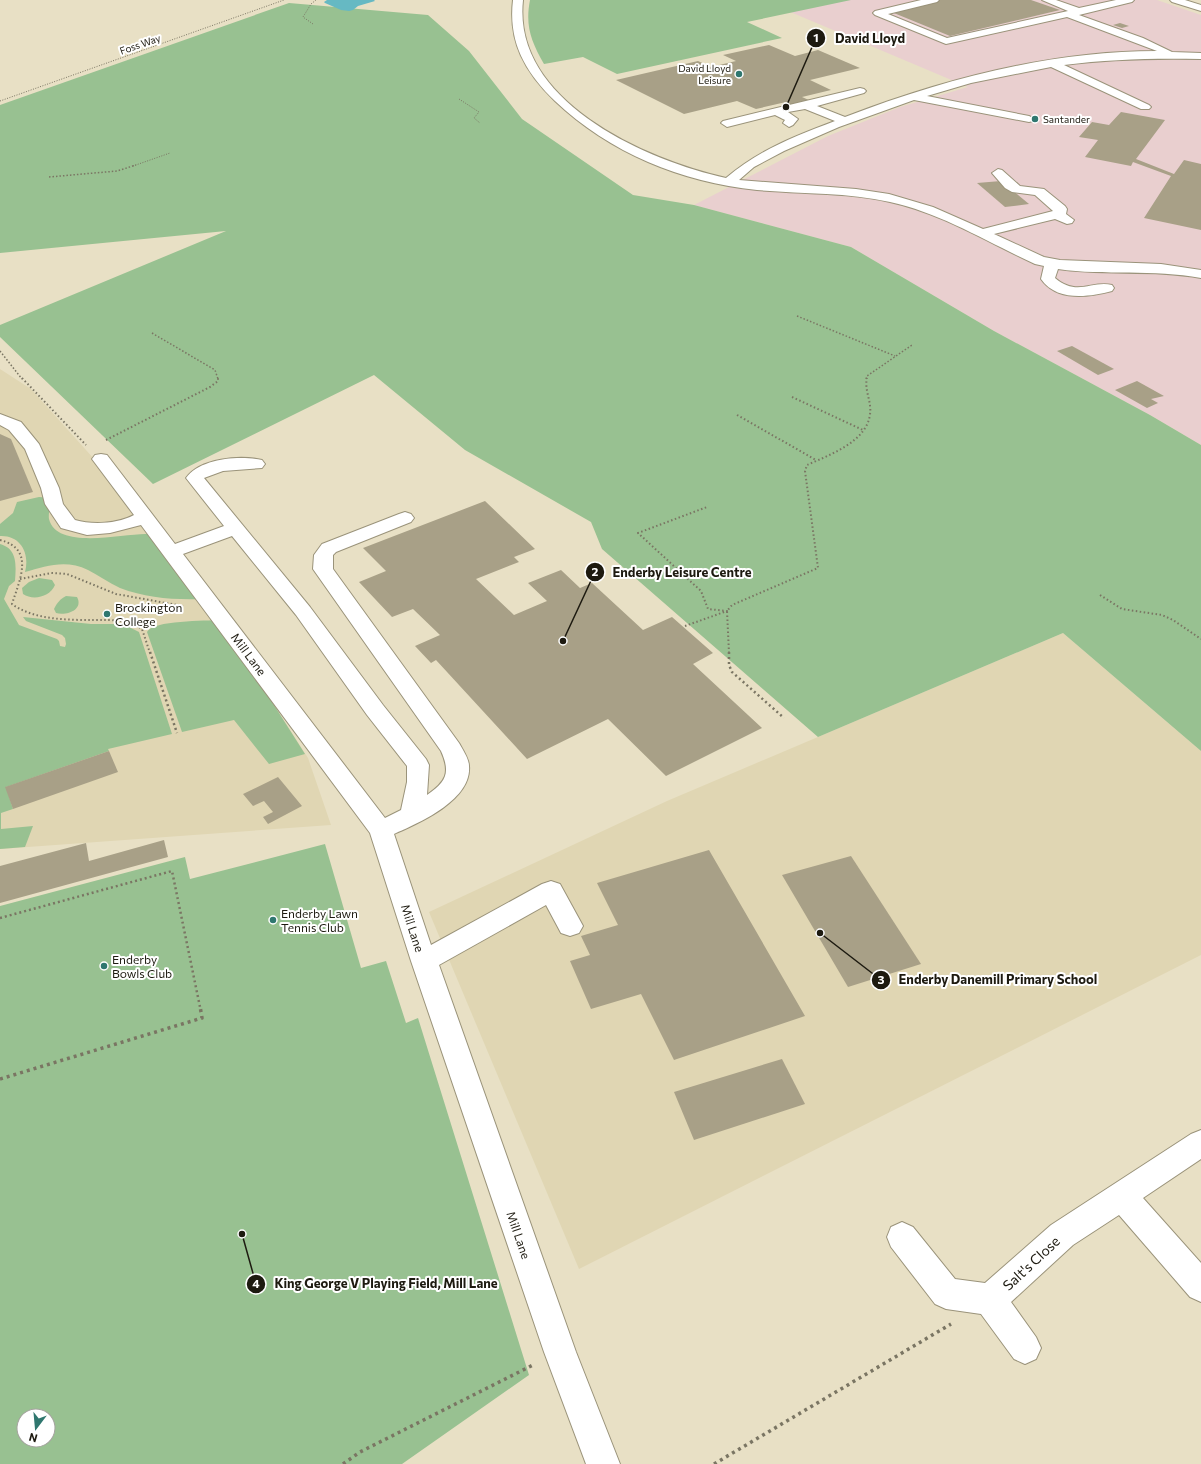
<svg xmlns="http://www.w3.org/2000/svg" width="1201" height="1464" font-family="Commissioner,sans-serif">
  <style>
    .commercial { fill: #e9cfcf }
    .built { fill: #e0d6b3 }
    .green { fill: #98c191; fill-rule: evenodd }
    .water { fill: #66b9c3 }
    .building { fill: #a8a087 }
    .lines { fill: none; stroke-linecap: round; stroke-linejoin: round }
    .minor-casing { stroke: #9a937a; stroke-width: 2 }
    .path-far4 { stroke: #7a7563; stroke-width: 1; stroke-dasharray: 1 1.5; stroke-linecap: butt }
    .path-far3 { stroke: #7a7563; stroke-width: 1.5; stroke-dasharray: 1.5 2; stroke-linecap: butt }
    .path-far2 { stroke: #7a7563; stroke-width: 2; stroke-dasharray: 1.5 2.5; stroke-linecap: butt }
    .path-far1 { stroke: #7a7563; stroke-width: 2.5; stroke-dasharray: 2 3; stroke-linecap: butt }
    .path { stroke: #7a7563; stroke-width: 3.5; stroke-dasharray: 3 4; stroke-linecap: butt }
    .minor { fill: #fff; fill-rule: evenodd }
    .poi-dot { fill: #2f776f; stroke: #fff; stroke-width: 1.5 }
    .labels { text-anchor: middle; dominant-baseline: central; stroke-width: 4; stroke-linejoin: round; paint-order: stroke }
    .far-street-label { font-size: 10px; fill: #1d1a10; stroke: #fff }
    .far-poi-label { font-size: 10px; fill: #1d1a10; stroke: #fff; text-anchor: end }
    .poi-label { font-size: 12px; fill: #1d1a10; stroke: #fff; text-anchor: start }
    .street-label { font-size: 12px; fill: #1d1a10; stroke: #fff }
    .near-street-label { font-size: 14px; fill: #1d1a10; stroke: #fff }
    .leader { fill: none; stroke: #1d1a10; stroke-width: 1.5 }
    .callout-dot { fill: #1d1a10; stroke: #fff; stroke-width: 1.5 }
    .mark-label { font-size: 12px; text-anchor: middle; font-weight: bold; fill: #fff }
    .callout-label { font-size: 13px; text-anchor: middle; font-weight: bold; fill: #1d1a10; stroke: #fff; stroke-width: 4; stroke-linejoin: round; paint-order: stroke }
  </style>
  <rect width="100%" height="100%" fill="#e8e0c5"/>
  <!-- commercial -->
  <polygon class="commercial" points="840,0 1157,0 1201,15 1201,445 1150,415 994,331 851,247 694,205 828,136 900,107 968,87 788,11"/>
  <!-- built -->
  <g class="built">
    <polygon points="0,369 31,389 95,460 131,504 137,521 169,562 220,620 308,758 331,825 0,849"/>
    <polygon points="1063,633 1201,751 1201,955 579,1269 429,912 667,801"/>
  </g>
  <!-- green -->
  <g class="green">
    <path d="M530 0H851L747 22 782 38 617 74 583 57 544 64C531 41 525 26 530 0Z"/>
    <polygon points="289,3 428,15 469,51 522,119 633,195 694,205 851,247 994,331 1150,415 1201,445 1201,751 1063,633 818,737 602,549 591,522 465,450 374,375 153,484 0,337 0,325 226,231 0,253 0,105"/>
    <path d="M39 497 52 498C51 504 48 513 49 519 57 551 125 533 147 534L202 599C174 600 146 598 120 588 109 583 98 575 88 570 66 559 46 566 25 572 30 554 21 535 0 536V524L13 513 17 502Z"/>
    <path d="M0 544C18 549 16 566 15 581L9 586 4 599 19 625 57 639 59 641 60 646 65 647 66 644 65 638 62 635 26 621 23 617 91 624H123L139 632 172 734 108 749 109 751 6 787 13 809 1 813V829L33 826 25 847 0 849Z"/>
    <path d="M39 578 52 580 55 585C50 597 33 601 23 594L22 588 29 582Z"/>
    <path d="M66 596 77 597C84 610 66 616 56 613L54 609C57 603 60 599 66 596Z"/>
    <path d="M220 620 305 754 269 764 234 720 182 732 147 632C153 620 206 621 220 620Z"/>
    <path d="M325 844 361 968 386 961 406 1023 418 1018 529 1375 402 1464H0V906L185 857 190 879ZM24 1416H48V1440H24Z"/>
  </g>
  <!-- water -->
  <polygon class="water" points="327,0 374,0 375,1 358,6 353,10 349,11 341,10 325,3 324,2"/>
  <!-- building -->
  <g class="building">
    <polygon points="939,0 1031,0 1060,10 950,36 889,11"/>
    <polygon points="1120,23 1129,26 1122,28 1113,25"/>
    <polygon points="769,45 795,56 818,50 860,68 810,80 831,90 802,97 811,101 794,106 786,102 756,109 737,101 684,114 616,80 698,61 711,67 736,61 723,55"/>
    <polygon points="1121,112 1165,120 1136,159 1174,174 1184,160 1201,164 1201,230 1144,218 1171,176 1133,162 1131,166 1085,157 1098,140 1079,137 1092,122 1109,125"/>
    <polygon points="1001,181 1029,204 1005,207 977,183"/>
    <polygon points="1072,346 1114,369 1098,375 1057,351"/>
    <polygon points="1137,381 1164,396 1151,399 1158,403 1147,408 1115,390"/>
    <polygon points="0,434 11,439 33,492 0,501"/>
    <polygon points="485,501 535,549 514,557 519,562 476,579 514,615 547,601 528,583 561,570 580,588 592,583 643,630 672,617 713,653 693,664 762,728 666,776 608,719 527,759 436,660 431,663 415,646 440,635 413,609 392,617 359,582 386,571 363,548"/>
    <polygon points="109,751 118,772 13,809 5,787"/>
    <polygon points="278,777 302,806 268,824 263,817 273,812 264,801 253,806 243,794"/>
    <polygon points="164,840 168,857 0,903 0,866 86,843 89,861"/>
    <polygon points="709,850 805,1016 674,1060 641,994 591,1009 570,961 590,955 581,936 618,925 597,883"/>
    <polygon points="851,856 921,964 848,987 782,875"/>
    <polygon points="782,1059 805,1104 694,1140 674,1092"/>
  </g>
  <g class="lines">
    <defs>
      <g id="minor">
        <path d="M513 0H523C512 101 645 160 726 178 759 150 795 136 835 121L805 109 788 112 798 119 793 125 789 127 783 123 785 120 775 115 727 127 721 123 723 121 860 88 864 89 866 91 864 93 817 106 845 117C944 79 1050 51 1157 51L1067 17 946 44 875 15 873 13 875 11 921 0H939L937 2 888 14 947 38 1068 11 1042 0H1056L1079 8 1116 0H1134L1132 2 1079 15 1143 38 1172 52 1201 53V59C1155 58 1110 59 1064 65L1149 105 1151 107 1149 109H1141L1051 67 971 83 927 96 1029 116 1035 119 1033 121 1029 122 914 100 839 127 784 151 754 167 739 180 856 189 889 194 933 207 983 229 1053 211 1035 195 1012 192 1005 188 992 173 998 169 1002 170 1020 186 1044 189 1065 206 1067 209 1066 214 1074 220 1072 223 1067 224 1055 219 994 234 1044 257 1060 260 1161 264 1201 270V278C1153 269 1105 276 1058 269L1055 278C1077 297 1092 280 1112 285L1114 288 1112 291C1089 297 1057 302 1041 279L1044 266 1035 264C987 242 941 213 890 202 846 192 801 194 757 190 681 182 610 153 555 101 525 72 508 42 513 0Z"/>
        <polygon points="1170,0 1185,0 1201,5 1201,11 1172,2"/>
        <path d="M0 414 21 422 39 444 59 488 63 504 75 520C92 525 117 524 134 515L92 459 95 455 101 454 107 455 175 544 224 526 186 478C200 458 240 455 262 460L265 464 262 468 223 471 204 478 310 607 383 705 426 759 429 765 427 795C446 782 451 773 441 751L313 569 314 555 322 544 399 514 405 512 411 514 414 518 411 522 336 552 333 555V569L459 743C463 750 469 759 469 766 472 800 419 823 394 834L431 945 542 884 551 881 560 884 583 926 579 933 570 936 561 933 546 905 439 965 576 1352 620 1464H586L544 1352 411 961 370 833 141 525 110 533 87 535 61 528 45 504 41 488 25 449 9 430 0 425ZM232 536 296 615 367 715 407 766V782L401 810 385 818 183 554Z"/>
        <polygon points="1201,1130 1201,1159 1143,1198 1201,1263 1201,1302 1190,1297 1119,1215 1073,1245 1011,1302 1036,1337 1041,1348 1036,1359 1025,1364 1014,1359 981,1314 946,1309 935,1304 891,1247 887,1237 891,1227 902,1222 913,1227 955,1279 985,1283 1051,1225 1191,1134"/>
      </g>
    </defs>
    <!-- minor casing -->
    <use href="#minor" class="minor-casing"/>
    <!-- path-far4 -->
    <g class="path-far4">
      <polyline points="313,24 303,17 311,4 316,0"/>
      <polyline points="459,99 479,112 474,118 480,123"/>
      <polyline points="0,101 284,0"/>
      <polyline points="133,166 170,153"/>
    </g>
    <!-- path-far3 -->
    <g class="path-far3">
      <polyline points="49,177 117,171 136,165"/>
      <polyline points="797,316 895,356"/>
      <polyline points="152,333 215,370 218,379"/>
      <polyline points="0,351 22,379"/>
      <polyline points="866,379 867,376 912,345"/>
    </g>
    <!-- path-far2 -->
    <g class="path-far2">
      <polyline points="22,378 86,445"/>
      <polyline points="792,397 863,430"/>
      <polyline points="737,415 816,460"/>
      <polyline points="106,440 210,387 218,381 218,378"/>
      <path d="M0 540C35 549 20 579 12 604 34 620 67 620 94 620 112 620 126 619 142 629L150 653"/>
      <polyline points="20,579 51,573 67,574 116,594 183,606"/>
      <polyline points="1100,595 1122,609 1162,615 1173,620 1201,639"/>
      <polyline points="685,626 727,611 708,609 701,591 638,533 707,507"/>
      <path d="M729 653 727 611 732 605 818 568 805 471 807 465C829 455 867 442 870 414 872 402 864 390 867 378"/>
    </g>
    <!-- path-far1 -->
    <g class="path-far1">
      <polyline points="150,652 177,733"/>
      <polyline points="729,652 729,665 732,672 784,718"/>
      <polyline points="0,918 172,871 200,1007"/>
    </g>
    <!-- path -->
    <g class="path">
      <polyline points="0,1079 202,1018 200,1006"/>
      <polyline points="343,1464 360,1452 533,1365"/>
      <polyline points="714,1464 951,1324"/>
    </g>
    <!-- minor -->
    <use href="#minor" class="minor"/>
  </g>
  <!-- markers -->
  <g class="poi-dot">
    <circle cx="739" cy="74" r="4"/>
    <circle cx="1035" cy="119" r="4"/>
    <circle cx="107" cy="614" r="4"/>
    <circle cx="273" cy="920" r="4"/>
    <circle cx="104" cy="966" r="4"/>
  </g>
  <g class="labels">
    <!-- far-street labels -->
    <g class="far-street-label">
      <text transform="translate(140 44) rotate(-19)">Foss Way</text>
    </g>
    <!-- far-poi labels -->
    <g class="far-poi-label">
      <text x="731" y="68">David Lloyd<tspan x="731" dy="12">Leisure</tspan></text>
      <text x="1043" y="119" text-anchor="start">Santander</text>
    </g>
    <!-- poi labels -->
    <g class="poi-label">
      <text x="115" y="607">Brockington<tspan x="115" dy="14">College</tspan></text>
      <text x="281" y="913">Enderby Lawn<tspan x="281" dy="14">Tennis Club</tspan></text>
      <text x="112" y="959">Enderby<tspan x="112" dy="14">Bowls Club</tspan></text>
    </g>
    <!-- street labels -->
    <g class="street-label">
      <text transform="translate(249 654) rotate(53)">Mill Lane</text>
      <text transform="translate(413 928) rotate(72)">Mill Lane</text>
      <text transform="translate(519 1235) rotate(71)">Mill Lane</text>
    </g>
    <!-- near-street labels -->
    <g class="near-street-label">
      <text transform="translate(1031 1263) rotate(-43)">Salt's Close</text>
    </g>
  </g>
  <!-- callouts -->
  <path class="leader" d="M786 107L816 38M563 641L595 572M820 933L881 980M242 1234L256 1284"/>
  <g class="callout-dot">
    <circle cx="786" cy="107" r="4"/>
    <circle cx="563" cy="641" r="4"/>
    <circle cx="820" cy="933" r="4"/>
    <circle cx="242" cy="1234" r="4"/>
    <circle cx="816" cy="38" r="10"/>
    <circle cx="595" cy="572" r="10"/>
    <circle cx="881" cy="980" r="10"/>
    <circle cx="256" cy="1284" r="10"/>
  </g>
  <g class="mark-label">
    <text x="816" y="42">1</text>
    <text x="595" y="576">2</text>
    <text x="881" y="984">3</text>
    <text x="256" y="1288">4</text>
  </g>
  <g class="callout-label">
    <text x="870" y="43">David Lloyd</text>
    <text x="682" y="577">Enderby Leisure Centre</text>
    <text x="998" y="984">Enderby Danemill Primary School</text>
    <text x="386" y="1288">King George V Playing Field, Mill Lane</text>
  </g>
  <!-- north arrow -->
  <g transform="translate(36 1428) rotate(196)"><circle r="19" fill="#ffffff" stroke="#a5a39f"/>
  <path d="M0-3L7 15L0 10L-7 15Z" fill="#2f776f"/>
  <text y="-6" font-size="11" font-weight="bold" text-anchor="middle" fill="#1d1a10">N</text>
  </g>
</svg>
